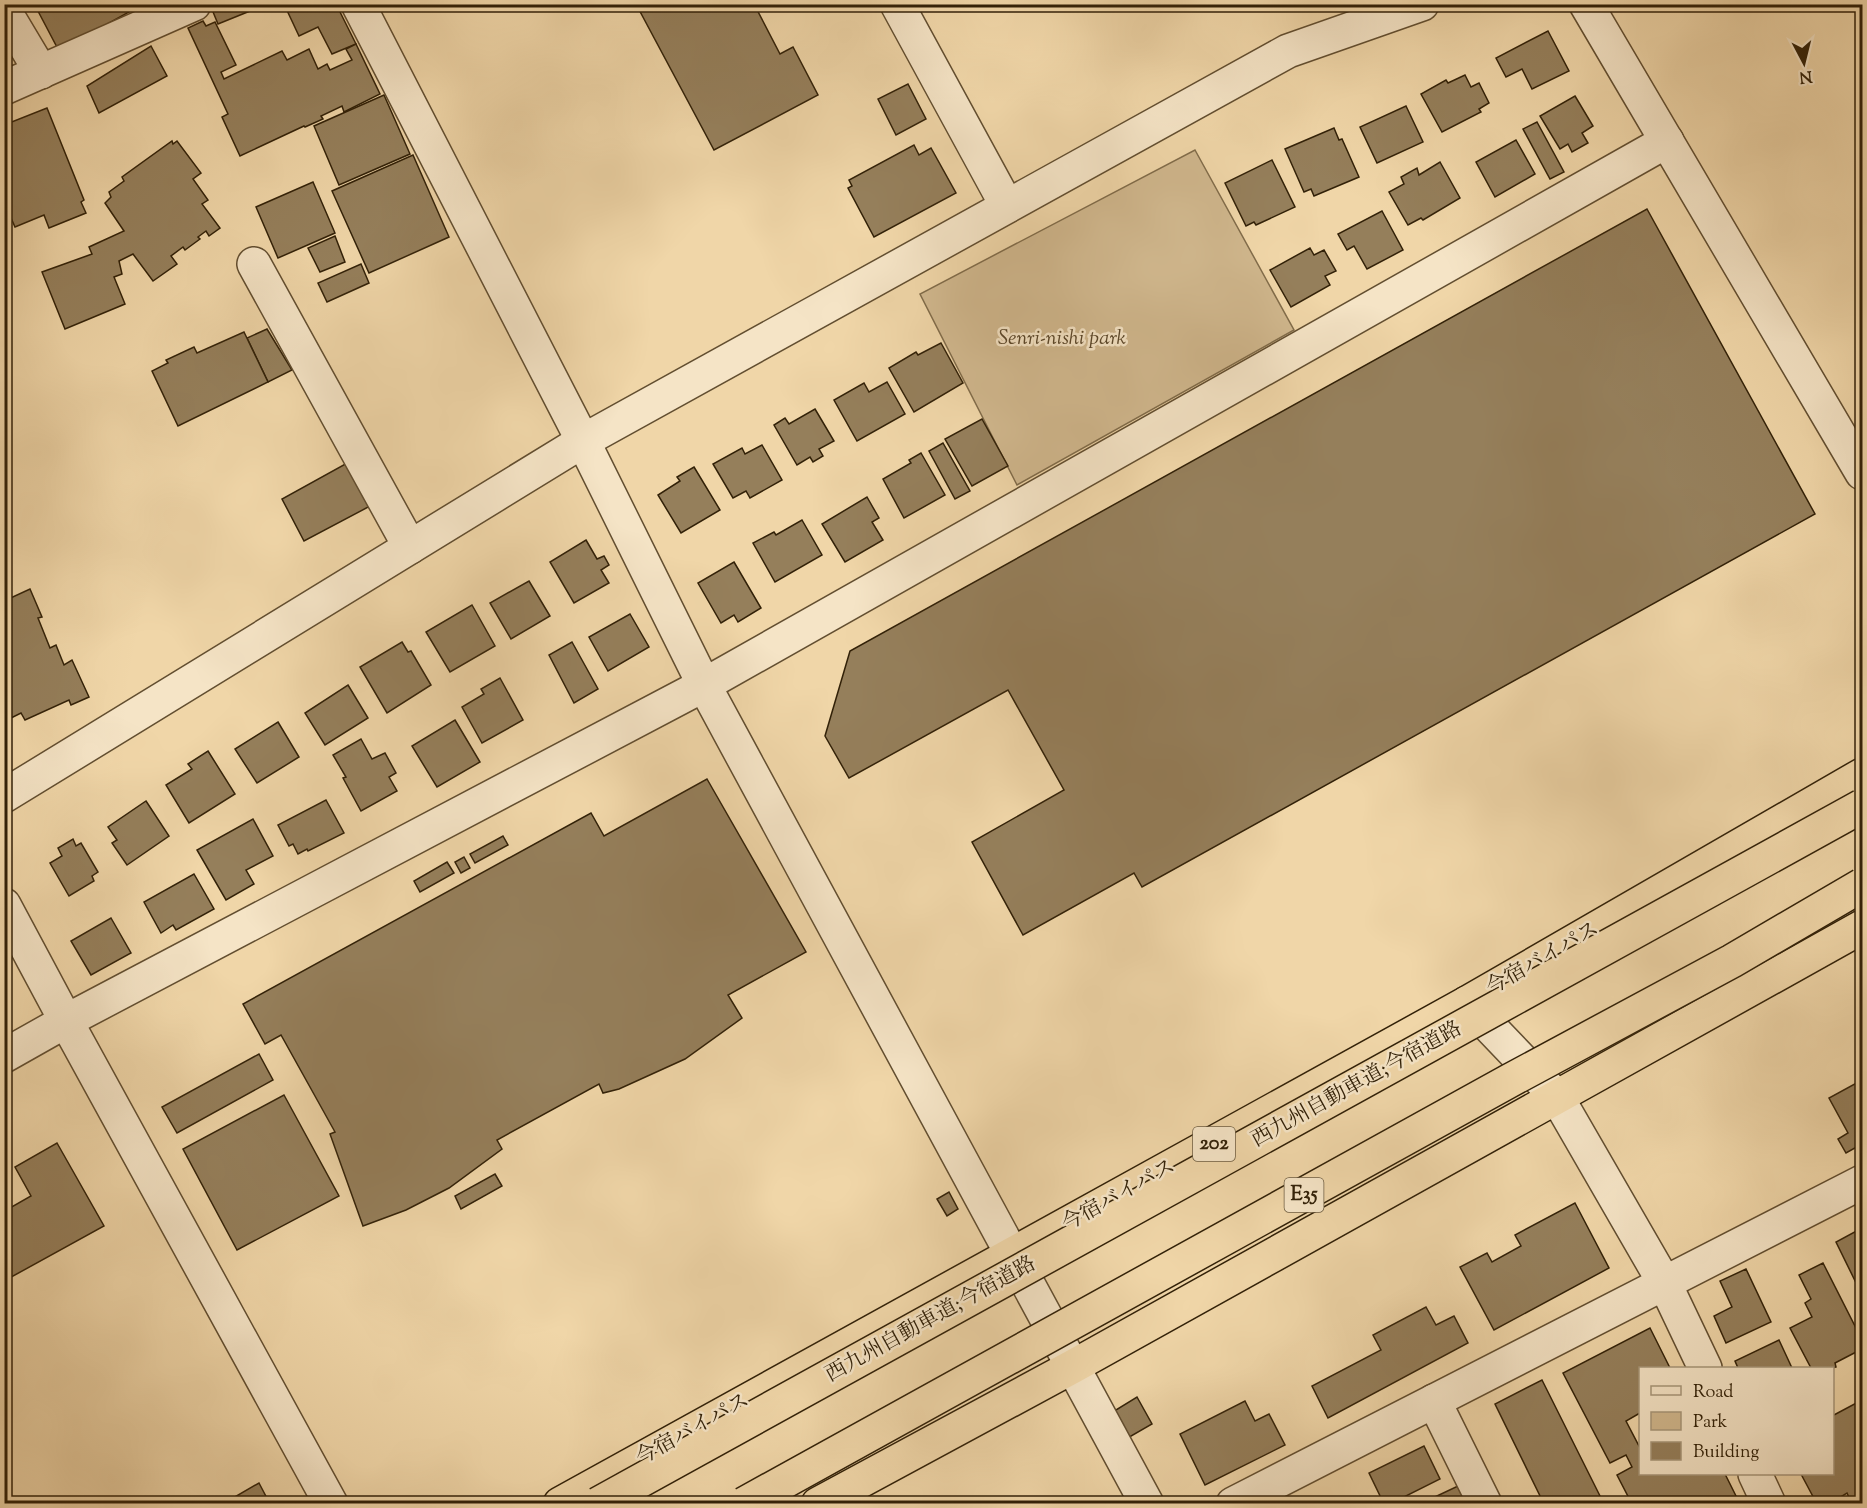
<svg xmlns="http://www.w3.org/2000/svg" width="1867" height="1508" font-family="'Sorts Mill Goudy','Noto Serif JP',serif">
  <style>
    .green { fill: #d0b78d; stroke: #816c4a; stroke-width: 1.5 }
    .building { fill: #957f5b; stroke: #322108; stroke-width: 1.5 }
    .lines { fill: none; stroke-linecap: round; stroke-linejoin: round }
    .minor-casing { stroke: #624e30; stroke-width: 36 }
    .highway-casing { stroke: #322108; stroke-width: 36 }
    .minor { stroke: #f5e4c6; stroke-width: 33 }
    .highway { stroke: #f0d6a8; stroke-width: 33 }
    .highway-bridge-casing { stroke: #322108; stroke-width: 36; stroke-linecap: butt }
    .highway-bridge { stroke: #f0d6a8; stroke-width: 33 }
    .labels { text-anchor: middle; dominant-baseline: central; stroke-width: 5; stroke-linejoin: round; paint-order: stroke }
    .shield { fill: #f5e4c6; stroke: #6c5c41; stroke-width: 1.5 }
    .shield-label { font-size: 20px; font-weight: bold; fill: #322108 }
    .park-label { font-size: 21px; font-style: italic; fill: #5a4629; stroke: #f5e4c6 }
    .street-label { font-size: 21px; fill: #322108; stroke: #f5e4c6 }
  </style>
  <rect width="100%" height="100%" fill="#f0d6a8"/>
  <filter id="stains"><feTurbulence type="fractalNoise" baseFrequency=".00333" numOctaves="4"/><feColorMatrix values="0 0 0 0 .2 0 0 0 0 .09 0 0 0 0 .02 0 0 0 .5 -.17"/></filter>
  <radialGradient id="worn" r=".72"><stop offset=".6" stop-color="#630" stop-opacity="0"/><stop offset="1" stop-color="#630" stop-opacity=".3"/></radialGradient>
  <!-- green -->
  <polygon class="green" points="1195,150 1294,330 1017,485 920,294"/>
  <!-- building -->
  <g class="building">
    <polygon points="51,4 125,4 129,12 59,51 38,11"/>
    <polygon points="219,4 247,4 250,11 218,24 211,7"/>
    <polygon points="284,4 336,4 356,44 332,54 318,27 299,36"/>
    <polygon points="636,4 754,4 780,54 793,47 818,95 714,150"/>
    <polygon points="203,21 206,26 215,22 236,65 221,72 224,79 282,51 287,60 309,49 318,69 327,64 330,70 352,60 346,49 356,44 380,94 344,112 342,106 321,116 323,119 305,127 304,126 240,156 222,117 228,114 188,28"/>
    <polygon points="1548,31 1569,71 1532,89 1522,69 1506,77 1496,58"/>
    <polygon points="151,46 167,76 99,113 87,86"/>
    <polygon points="1465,75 1471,87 1479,83 1489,103 1479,109 1481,112 1442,132 1421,94 1446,80 1448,83"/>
    <polygon points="908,84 926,119 896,135 878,99"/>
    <polygon points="384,95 410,154 339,185 314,126"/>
    <polygon points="1575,96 1593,126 1582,133 1588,143 1572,152 1568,144 1560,149 1540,116"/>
    <polygon points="1406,106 1423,142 1377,163 1360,127"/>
    <polygon points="47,108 84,200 81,202 86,213 49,228 44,215 15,227 4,202 4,125"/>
    <polygon points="1537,122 1564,172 1550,179 1523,129"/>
    <polygon points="1334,128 1339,140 1342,139 1359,177 1314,196 1311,189 1304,192 1285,149"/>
    <polygon points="1516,140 1535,174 1495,197 1476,162"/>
    <polygon points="172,141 173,144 177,141 201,173 193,179 208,200 202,204 220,228 209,236 206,231 198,237 200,239 185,250 183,247 171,256 177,264 153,281 133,254 119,261 122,274 114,277 125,304 65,329 42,272 92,254 89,247 124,231 105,203 111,197 109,192 124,181 122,177"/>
    <polygon points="914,145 919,155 931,148 956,193 874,237 848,188 852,186 849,180"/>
    <polygon points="413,155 449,237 369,273 332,191"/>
    <polygon points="1272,160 1295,207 1256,225 1254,222 1246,226 1225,183"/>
    <polygon points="1440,162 1460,198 1423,220 1421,218 1408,225 1389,192 1404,184 1401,177 1417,168 1419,175"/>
    <polygon points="313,182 335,233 278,258 256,207"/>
    <polygon points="1647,209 1815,514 1142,887 1134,873 1023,935 972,842 1064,790 1008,690 849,778 825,736 850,651"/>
    <polygon points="1382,211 1403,250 1367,269 1354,246 1347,250 1338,234"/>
    <polygon points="335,236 345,262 320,272 308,248"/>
    <polygon points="1310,248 1314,255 1324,250 1336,271 1325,276 1330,285 1291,307 1270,270"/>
    <polygon points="361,264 369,283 327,302 318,283"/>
    <polygon points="267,329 292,370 268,382 247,338"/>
    <polygon points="244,332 268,382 178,426 152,371 168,363 166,360 194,347 197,353"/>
    <polygon points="941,343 963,383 914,412 889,368 916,352 918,355"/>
    <polygon points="887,382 905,414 857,441 834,400 864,383 869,392"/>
    <polygon points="815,409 834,441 819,449 823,456 813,462 810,457 797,465 774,425 785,418 789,424"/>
    <polygon points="982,419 1008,466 972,486 945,439"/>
    <polygon points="943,443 970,491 955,499 929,451"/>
    <polygon points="762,445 782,480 750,498 746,491 733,498 713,464 742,448 745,454"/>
    <polygon points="921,453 945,495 904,518 883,479 911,463 909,460"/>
    <polygon points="349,462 372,505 304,541 282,499"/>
    <polygon points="694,467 720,510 681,533 658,495 680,481 677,477"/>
    <polygon points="867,497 879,518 872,522 883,540 845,562 822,524"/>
    <polygon points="802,520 822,555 775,582 753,543 774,532 776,535"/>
    <polygon points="586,540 597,559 604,556 609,565 601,570 609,583 574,603 550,562"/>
    <polygon points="734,562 761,608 738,622 734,615 721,623 698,583"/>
    <polygon points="529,581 550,616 511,639 490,603"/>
    <polygon points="30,589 42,617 38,618 50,648 56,645 64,665 72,660 89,697 71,705 69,700 25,720 21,713 7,720 4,716 4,601"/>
    <polygon points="472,605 495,646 450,672 426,632"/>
    <polygon points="630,614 649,647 608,671 589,637"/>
    <polygon points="402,642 408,652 411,651 431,685 387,713 360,667"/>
    <polygon points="572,642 598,689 574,703 549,655"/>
    <polygon points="500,678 523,720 482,743 462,707 484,694 481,689"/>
    <polygon points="348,685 368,718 325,745 305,713"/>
    <polygon points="455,720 480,762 437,787 412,746"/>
    <polygon points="278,722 299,757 257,783 235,749"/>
    <polygon points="361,739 372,759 385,753 396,773 389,777 397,791 361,811 343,778 346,777 333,755"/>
    <polygon points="208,751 235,794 189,823 166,785 192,769 188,764"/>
    <polygon points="707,779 806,952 728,995 742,1018 685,1059 619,1089 603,1093 599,1084 497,1140 502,1149 449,1188 406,1210 363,1226 330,1134 335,1132 281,1035 265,1044 243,1004 591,813 604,836"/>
    <polygon points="326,800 344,833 308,851 307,849 298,854 293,844 289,846 278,825"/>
    <polygon points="146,801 169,836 127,865 112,843 117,840 108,827"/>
    <polygon points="253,819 273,856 246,870 254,884 226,900 197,850"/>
    <polygon points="503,836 508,845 475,863 470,854"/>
    <polygon points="73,839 76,846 81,843 98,872 92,876 94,881 69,896 50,863 62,856 58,848"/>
    <polygon points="464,857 470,868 461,873 455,862"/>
    <polygon points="447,862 454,873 420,892 414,881"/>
    <polygon points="194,874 214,909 176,930 173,925 161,933 144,902"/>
    <polygon points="111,918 131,953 91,975 71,941"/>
    <polygon points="259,1054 273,1080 177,1133 162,1107"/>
    <polygon points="1862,1080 1862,1144 1846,1153 1838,1139 1848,1133 1829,1098"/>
    <polygon points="284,1095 339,1196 237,1250 183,1149"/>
    <polygon points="57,1143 104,1226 4,1281 4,1197 10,1208 31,1196 15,1167"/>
    <polygon points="495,1174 502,1186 461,1209 455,1196"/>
    <polygon points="949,1192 958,1209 947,1216 937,1199"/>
    <polygon points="1575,1203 1609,1268 1494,1330 1460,1267 1487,1253 1492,1262 1521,1246 1515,1235"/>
    <polygon points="1862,1228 1862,1293 1861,1293 1836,1242"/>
    <polygon points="1823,1263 1862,1340 1862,1349 1835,1363 1836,1367 1832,1368 1811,1368 1790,1328 1812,1317 1805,1303 1811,1299 1799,1275"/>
    <polygon points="1746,1269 1771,1322 1726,1343 1714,1316 1732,1307 1720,1281"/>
    <polygon points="1862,1294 1862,1310 1857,1296"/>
    <polygon points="1426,1307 1436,1325 1454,1316 1468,1343 1328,1418 1312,1386 1381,1350 1373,1335"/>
    <polygon points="1650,1328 1670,1368 1640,1368 1640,1413 1626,1421 1640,1448 1640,1474 1725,1474 1740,1504 1668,1504 1666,1501 1661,1504 1632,1504 1617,1475 1632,1467 1626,1455 1610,1463 1563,1373"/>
    <polygon points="1779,1340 1792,1368 1738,1368 1735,1361"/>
    <polygon points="1542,1380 1604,1504 1544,1504 1495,1404"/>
    <polygon points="1137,1397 1152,1424 1126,1439 1111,1413"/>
    <polygon points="1862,1400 1862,1504 1852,1504 1847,1493 1829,1504 1817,1504 1801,1474 1832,1474 1832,1416"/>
    <polygon points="1245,1401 1255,1421 1269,1414 1285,1445 1205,1485 1180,1434"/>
    <polygon points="1424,1446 1440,1479 1390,1504 1384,1504 1369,1473"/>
    <polygon points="259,1483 270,1504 227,1504 226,1502"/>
    <polygon points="1458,1486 1466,1504 1420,1504"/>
  </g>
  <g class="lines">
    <defs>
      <g id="minor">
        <polyline points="358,4 583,441 704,685 1147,1504"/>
        <polyline points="897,4 1007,206"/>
        <polyline points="1586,4 1862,473"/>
        <polyline points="4,10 41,72"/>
        <polyline points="4,88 194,4"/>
        <polyline points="254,264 410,547"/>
        <polyline points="4,796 583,441 1288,51 1422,4"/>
        <polyline points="4,905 66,1021 331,1504"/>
        <polyline points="1467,1003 1557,1097 1665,1284 1705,1368"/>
        <polyline points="4,1056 66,1021 704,685 1667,141"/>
        <polyline points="1434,1401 1485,1504"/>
        <polyline points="1755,1474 1769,1504"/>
        <polyline points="1233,1504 1862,1182"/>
      </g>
      <g id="highway">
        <polyline points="560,1504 1467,1003 1862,775"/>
        <polyline points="818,1504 1072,1367 1862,927"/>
      </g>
    </defs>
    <!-- minor casing -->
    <use href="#minor" class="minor-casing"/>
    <!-- highway casing -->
    <use href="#highway" class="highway-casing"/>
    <!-- minor -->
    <use href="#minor" class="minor"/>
    <!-- highway -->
    <use href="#highway" class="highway"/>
    <defs>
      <g id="highway-bridge">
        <polyline points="598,1504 1862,806"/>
        <polyline points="744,1504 1509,1081 1732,961 1862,885"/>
      </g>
    </defs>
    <!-- highway-bridge casing -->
    <use href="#highway-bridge" class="highway-bridge-casing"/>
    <!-- highway-bridge -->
    <use href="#highway-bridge" class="highway-bridge"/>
  </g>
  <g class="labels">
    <!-- shield labels -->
    <g class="shield">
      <rect x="1193" y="1127" width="42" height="34" rx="4.5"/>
      <rect x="1284.5" y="1178" width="39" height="34" rx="4.5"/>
    </g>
    <g class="shield-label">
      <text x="1214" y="1144">202</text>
      <text x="1304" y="1195">E35</text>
    </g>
    <!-- park labels -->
    <g class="park-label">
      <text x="1062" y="339">Senri-nishi park</text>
    </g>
    <!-- street labels -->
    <g class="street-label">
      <text transform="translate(1543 959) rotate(-30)">今宿バイパス</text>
      <text transform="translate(1357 1085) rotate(-29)">西九州自動車道;今宿道路</text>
      <text transform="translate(1119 1196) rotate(-29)">今宿バイパス</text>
      <text transform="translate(931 1320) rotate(-29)">西九州自動車道;今宿道路</text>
      <text transform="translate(693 1430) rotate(-29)">今宿バイパス</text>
    </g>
  </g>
  <!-- margin -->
  <rect width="1867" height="1508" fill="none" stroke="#f0d6a8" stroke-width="24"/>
  <rect x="6" y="6" width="1855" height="1496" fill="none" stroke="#322108" stroke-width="3"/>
  <rect x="12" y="12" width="1843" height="1484" fill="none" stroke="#322108" stroke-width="1.5"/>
  <!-- legend -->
  <rect x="1639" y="1367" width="195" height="108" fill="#f5e4c6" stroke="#a7967a" stroke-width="1.5"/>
  <rect x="1651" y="1386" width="30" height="9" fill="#f5e4c6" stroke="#a7967a" stroke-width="1.5"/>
  <text x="1693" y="1397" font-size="18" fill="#322108">Road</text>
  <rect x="1651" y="1412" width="30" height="18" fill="#d0b78d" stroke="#a7967a" stroke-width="1.5"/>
  <text x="1693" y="1427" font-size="18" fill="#322108">Park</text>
  <rect x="1651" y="1442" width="30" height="18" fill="#957f5b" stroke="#a7967a" stroke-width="1.5"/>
  <text x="1693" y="1457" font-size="18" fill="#322108">Building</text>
  <!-- north arrow -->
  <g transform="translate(1804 63) rotate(173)" stroke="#f5e4c6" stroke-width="4.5" paint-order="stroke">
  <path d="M0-4.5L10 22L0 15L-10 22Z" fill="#322108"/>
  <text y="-9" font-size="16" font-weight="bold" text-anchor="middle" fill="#322108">N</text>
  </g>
  <rect width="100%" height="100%" filter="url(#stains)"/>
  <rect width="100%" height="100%" fill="url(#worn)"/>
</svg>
